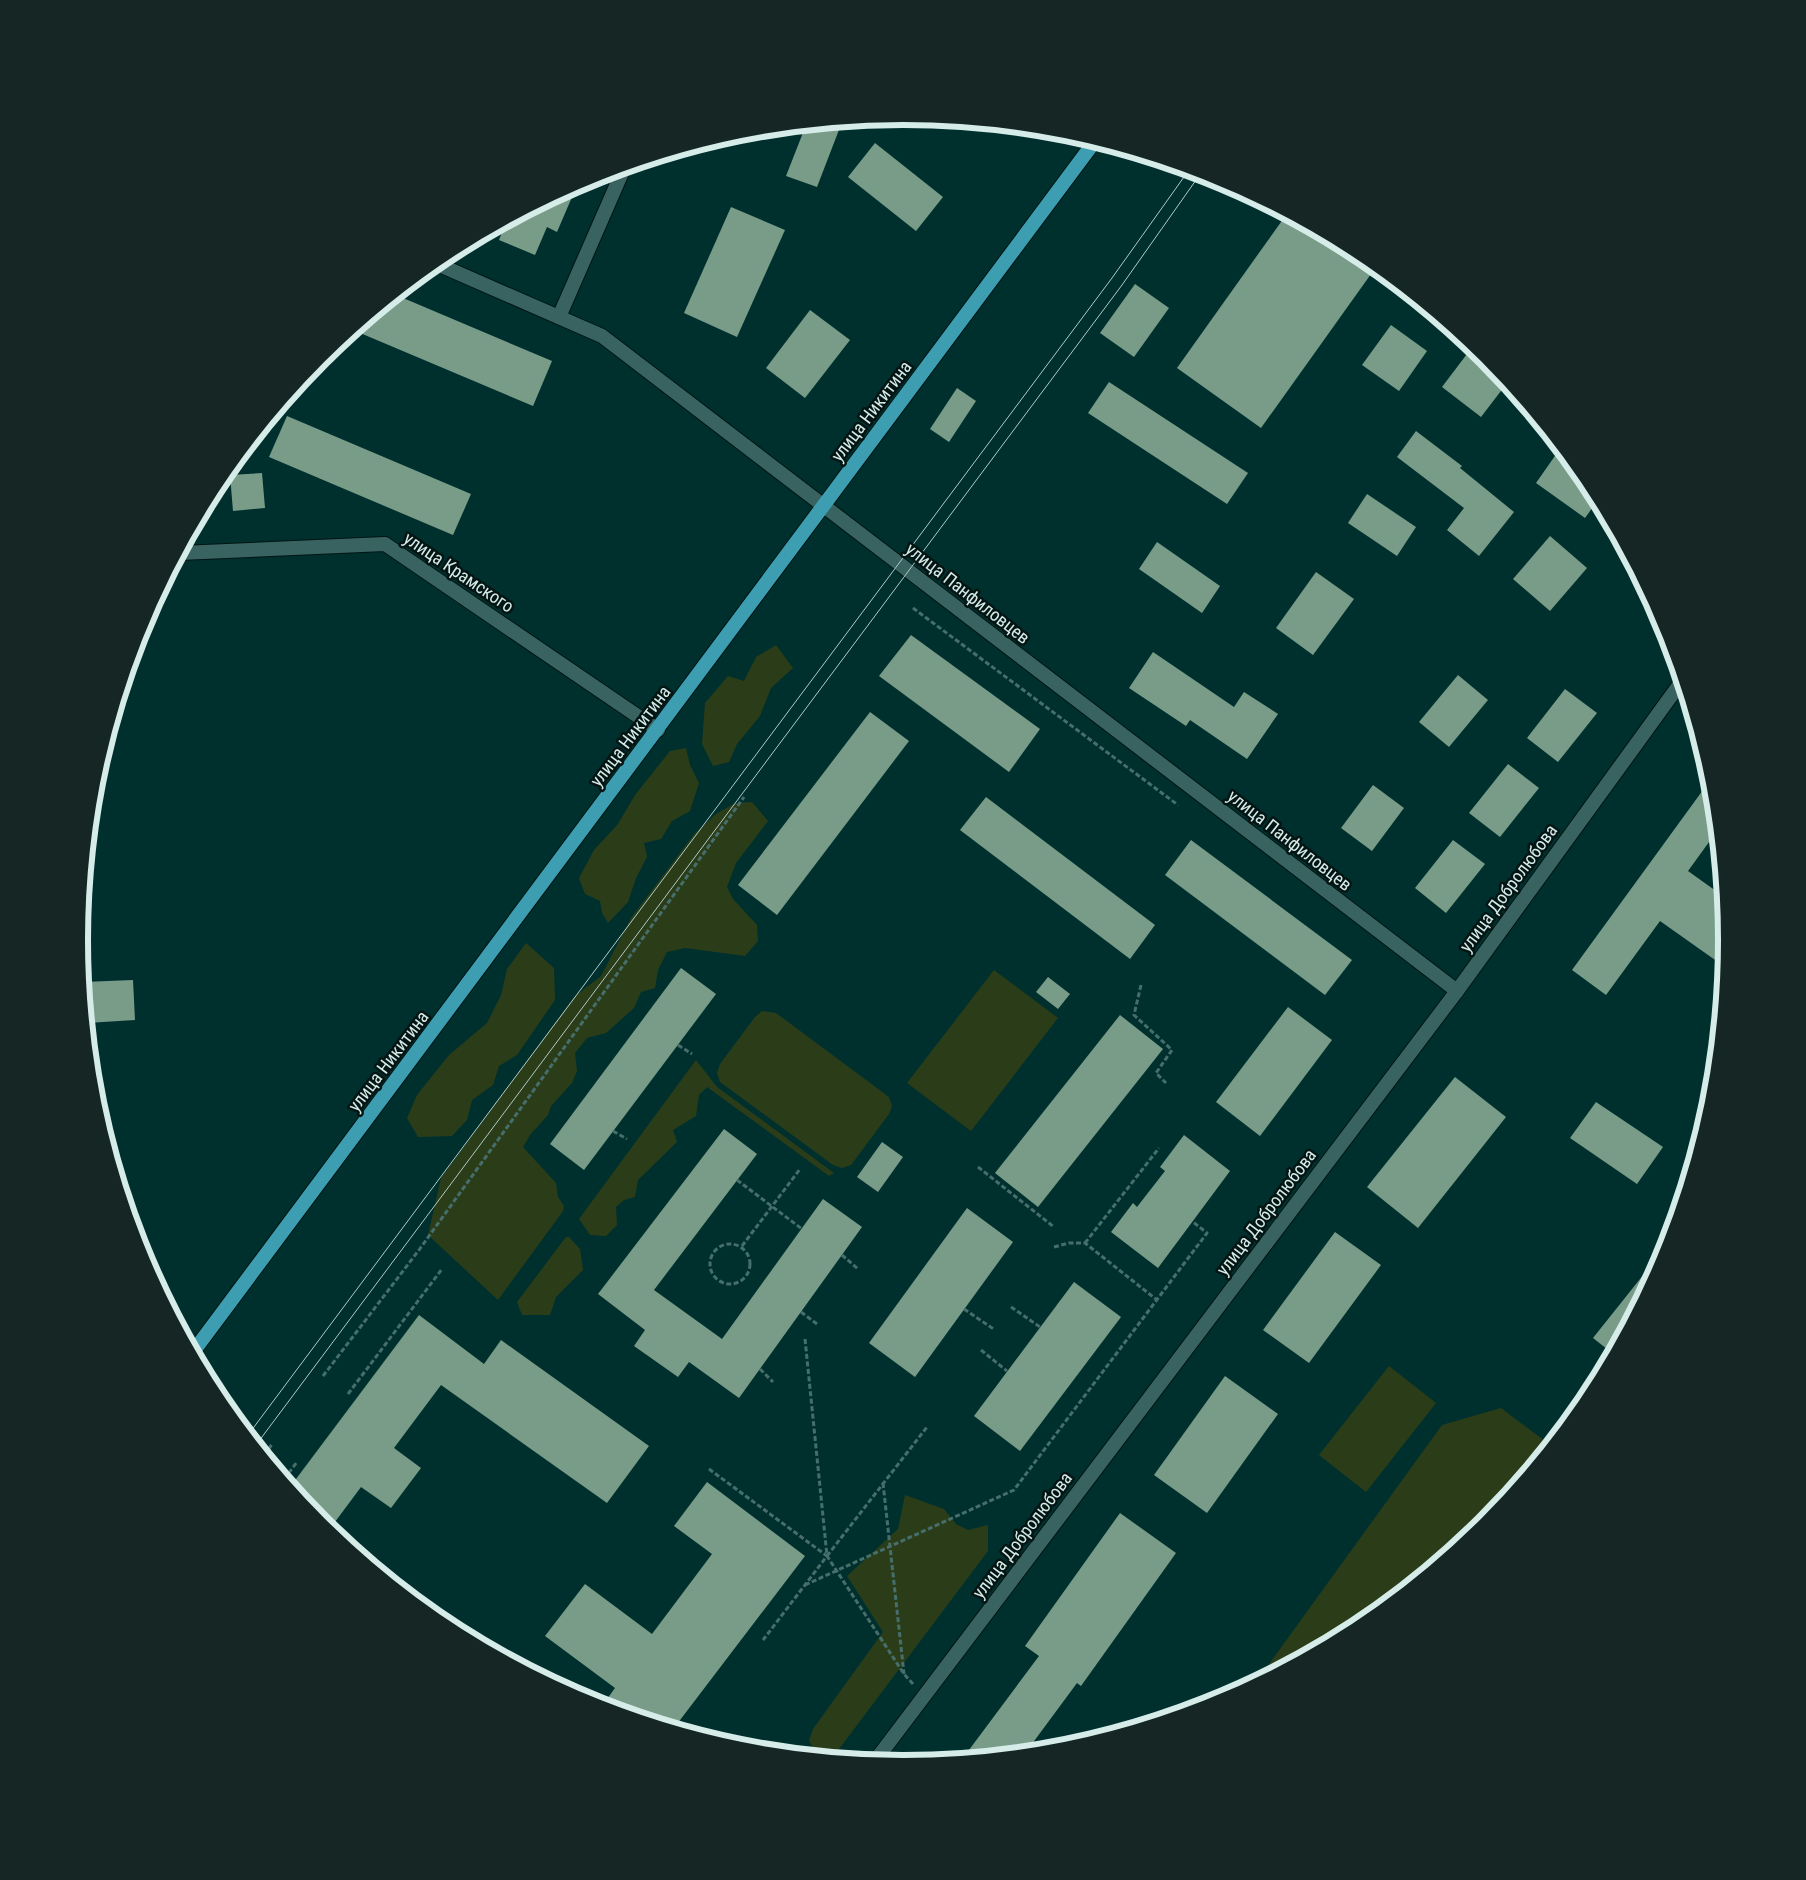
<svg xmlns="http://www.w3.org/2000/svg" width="1806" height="1880" font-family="'Roboto Condensed',sans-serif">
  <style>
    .green { fill: #2b3d18 }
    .building { fill: #799c88 }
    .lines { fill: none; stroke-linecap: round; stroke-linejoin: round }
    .minor-casing { stroke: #011514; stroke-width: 16 }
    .tertiary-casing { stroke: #011514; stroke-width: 16 }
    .primary-casing { stroke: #011514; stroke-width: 16 }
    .path { stroke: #466e6c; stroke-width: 3; stroke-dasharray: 5 2.5; stroke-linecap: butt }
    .minor { stroke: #386360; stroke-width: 14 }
    .tertiary { stroke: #386360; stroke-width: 14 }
    .primary { stroke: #3d9eb1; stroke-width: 14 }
    .tram { stroke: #afcac7; stroke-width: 1 }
    .labels { text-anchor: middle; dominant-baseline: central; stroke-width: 5; stroke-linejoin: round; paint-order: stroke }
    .street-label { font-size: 18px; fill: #d5ece9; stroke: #041514 }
    .rim { fill: none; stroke: #d5ece9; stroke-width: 6 }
  </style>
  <rect width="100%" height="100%" fill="#00302e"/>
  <!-- green -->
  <g class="green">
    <polygon points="776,645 793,668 771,688 760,716 737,744 729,762 713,766 702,744 705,703 728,676 744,681 756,657"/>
    <polygon points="686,748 690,765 699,783 690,811 672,821 661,839 644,843 647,857 636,878 628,902 608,923 602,913 600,901 585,894 579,878 594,850 618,824 635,795 670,751"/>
    <polygon points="752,802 768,821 736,863 727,887 733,899 757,925 758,941 745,956 685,948 667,952 658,970 655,988 641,992 634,1008 606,1033 587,1038 575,1053 577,1071 572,1083 551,1106 548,1115 530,1135 523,1147 556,1183 558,1197 564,1206 563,1211 498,1300 428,1235 441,1178 574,997 601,976 631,918 695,833 716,814 735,803"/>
    <polygon points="526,943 554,968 555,1000 517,1055 499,1066 493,1085 472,1100 467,1120 452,1136 418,1137 407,1118 417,1095 449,1055 487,1023 501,995 507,969"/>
    <polygon points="994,970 1058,1018 971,1131 907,1083"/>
    <polygon points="762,1011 776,1013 889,1097 892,1106 889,1114 851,1165 842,1168 833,1165 720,1082 717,1073 720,1064 755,1017"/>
    <polygon points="696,1060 717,1087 834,1173 829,1176 707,1087 699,1095 696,1116 673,1130 677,1142 638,1180 635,1197 624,1200 616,1207 617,1225 606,1236 590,1235 579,1219"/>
    <polygon points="566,1237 569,1237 580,1249 583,1270 556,1297 550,1315 522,1315 517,1302"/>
    <polygon points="1389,1366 1436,1403 1366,1492 1319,1455"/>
    <polygon points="1501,1408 1550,1445 1486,1523 1361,1625 1267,1676 1267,1667 1442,1425"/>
    <polygon points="905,1495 944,1509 956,1524 968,1530 988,1525 988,1551 833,1757 818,1756 809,1741 813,1729 883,1632 847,1576 898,1529"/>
  </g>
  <!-- building -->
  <g class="building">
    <polygon points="842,122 817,187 786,176 806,125"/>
    <polygon points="875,143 943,197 916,231 848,177"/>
    <polygon points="578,183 557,232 547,227 535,255 499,240 506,222"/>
    <polygon points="731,207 785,230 737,337 684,313"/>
    <polygon points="1286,215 1361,255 1376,267 1261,428 1177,368"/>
    <polygon points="1135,284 1169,308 1134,357 1100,333"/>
    <polygon points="396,295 552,361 533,406 353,330"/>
    <polygon points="810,310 850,340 805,398 766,368"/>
    <polygon points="1391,325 1427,351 1399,391 1362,365"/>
    <polygon points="1473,346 1486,357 1507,383 1481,417 1442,387"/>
    <polygon points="1109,382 1248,473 1227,504 1088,413"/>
    <polygon points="957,388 976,401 949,442 930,429"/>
    <polygon points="287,416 471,494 453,535 269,457"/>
    <polygon points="1416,431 1462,466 1460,468 1514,512 1479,556 1447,530 1464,508 1397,457"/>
    <polygon points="1557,453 1576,467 1588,482 1598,500 1585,518 1536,483"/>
    <polygon points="262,473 265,508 233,511 230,475"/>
    <polygon points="1367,494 1416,527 1397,556 1348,523"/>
    <polygon points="1550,536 1587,568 1550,611 1513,579"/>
    <polygon points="1157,542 1220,586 1202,613 1139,569"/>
    <polygon points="1316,572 1354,599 1313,655 1276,628"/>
    <polygon points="911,635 1040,729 1009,772 879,676"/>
    <polygon points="1153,652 1234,707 1244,692 1278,714 1247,759 1190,720 1186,726 1129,688"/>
    <polygon points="1458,675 1488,700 1449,747 1419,722"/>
    <polygon points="1565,689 1597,713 1558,762 1527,738"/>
    <polygon points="870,712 909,741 777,915 738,885"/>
    <polygon points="1508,764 1539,788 1500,837 1469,813"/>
    <polygon points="1711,779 1717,831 1688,871 1723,896 1727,940 1725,967 1660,921 1606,995 1572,970"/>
    <polygon points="1373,785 1404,808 1372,851 1341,828"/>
    <polygon points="986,797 1155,925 1130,959 960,830"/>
    <polygon points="1191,840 1352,960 1325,995 1165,875"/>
    <polygon points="1453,840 1485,864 1446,913 1415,888"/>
    <polygon points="681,968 716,994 584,1170 550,1144"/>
    <polygon points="1048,977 1070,994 1058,1009 1036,992"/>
    <polygon points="133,980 135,1020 87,1023 83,982"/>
    <polygon points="1288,1007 1332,1040 1260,1136 1216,1102"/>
    <polygon points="1120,1015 1163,1049 1038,1207 995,1173"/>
    <polygon points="1455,1077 1506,1117 1418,1228 1367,1187"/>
    <polygon points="1596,1102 1663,1147 1637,1184 1570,1138"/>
    <polygon points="724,1129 757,1154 654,1290 722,1339 823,1199 862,1227 739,1398 689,1362 678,1377 634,1346 645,1330 598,1294"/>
    <polygon points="1184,1135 1230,1171 1158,1268 1111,1232 1133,1203 1137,1207 1165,1171 1160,1167"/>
    <polygon points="882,1142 903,1157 878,1192 857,1177"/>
    <polygon points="967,1208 1013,1242 915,1377 869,1343"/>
    <polygon points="1335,1232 1381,1265 1309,1363 1263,1330"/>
    <polygon points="1648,1269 1655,1274 1612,1353 1593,1338"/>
    <polygon points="1074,1282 1121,1317 1020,1451 974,1416"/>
    <polygon points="419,1315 484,1364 501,1340 649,1446 607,1503 441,1385 394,1448 421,1468 391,1508 361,1487 329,1530 320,1523 290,1487"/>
    <polygon points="1225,1376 1278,1414 1207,1513 1154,1475"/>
    <polygon points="707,1482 805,1556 674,1728 602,1706 615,1688 545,1636 585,1584 652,1634 712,1554 674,1526"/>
    <polygon points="1120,1513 1176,1553 1081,1686 1077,1683 1026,1752 963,1758 1039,1656 1025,1646"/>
  </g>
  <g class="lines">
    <defs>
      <g id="minor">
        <polyline points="559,317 624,168"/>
        <polyline points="180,553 385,544 658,730"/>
      </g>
      <g id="tertiary">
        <polyline points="435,263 602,336 1457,991"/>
        <polyline points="875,1761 1457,991 1682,681"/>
      </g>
      <polyline id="primary" points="193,1352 1095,141"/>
    </defs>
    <!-- minor casing -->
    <use href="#minor" class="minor-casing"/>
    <!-- tertiary casing -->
    <use href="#tertiary" class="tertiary-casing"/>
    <!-- primary casing -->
    <use href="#primary" class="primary-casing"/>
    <!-- path -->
    <g class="path">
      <polyline points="913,608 1178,805"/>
      <polyline points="1141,985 1134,1015 1172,1050 1156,1073 1166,1083"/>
      <polyline points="678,1045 692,1054"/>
      <polyline points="613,1131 627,1139"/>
      <polyline points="978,1167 1054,1227"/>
      <polyline points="737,1180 802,1229"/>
      <polyline points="1085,1243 1159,1148"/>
      <circle cx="730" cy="1264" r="20"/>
      <polyline points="742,1246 800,1169"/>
      <polyline points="1054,1247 1069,1243 1085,1243 1157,1300"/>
      <polyline points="842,1255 858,1269"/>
      <polyline points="1011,1307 1040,1327"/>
      <polyline points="964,1309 995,1330"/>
      <polyline points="801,1312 817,1324"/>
      <polyline points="805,1339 827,1556 904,1674 913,1684"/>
      <polyline points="981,1350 1007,1371"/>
      <polyline points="760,1369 773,1382"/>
      <polyline points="323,1376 419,1250 744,797"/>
      <polyline points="348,1394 442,1269"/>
      <polyline points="264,1455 273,1443"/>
      <polyline points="709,1469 827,1556 763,1640"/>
      <polyline points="284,1479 297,1462"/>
      <polyline points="883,1483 904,1674"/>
      <polyline points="827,1556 927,1427"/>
      <polyline points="805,1585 1014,1490 1207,1233 1193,1222"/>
    </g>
    <!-- minor -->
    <use href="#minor" class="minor"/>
    <!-- tertiary -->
    <use href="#tertiary" class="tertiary"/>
    <!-- primary -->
    <use href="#primary" class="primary"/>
    <!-- tram -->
    <g class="tram">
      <polyline points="248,1435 1112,278 1189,170"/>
      <polyline points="256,1445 1122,285 1201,173"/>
    </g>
  </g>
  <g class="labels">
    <!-- street labels -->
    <g class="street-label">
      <text transform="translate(871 411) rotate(-53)">улица Никитина</text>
      <text transform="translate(459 572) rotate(34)">улица Крамского</text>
      <text transform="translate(968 593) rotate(38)">улица Панфиловцев</text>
      <text transform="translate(630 736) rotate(-53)">улица Никитина</text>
      <text transform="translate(1290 840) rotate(38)">улица Панфиловцев</text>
      <text transform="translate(1508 888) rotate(-54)">улица Добролюбова</text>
      <text transform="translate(388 1061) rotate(-53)">улица Никитина</text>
      <text transform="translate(1266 1212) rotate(-53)">улица Добролюбова</text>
      <text transform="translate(1022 1535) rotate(-53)">улица Добролюбова</text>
    </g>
  </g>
  <!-- crop -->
  <path d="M0 0H1806V1880H0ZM88 940a815 815 0 1 1 1630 0a815 815 0 1 1-1630 0Z" fill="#152625" fill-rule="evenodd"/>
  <path class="rim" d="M88 940a815 815 0 1 1 1630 0a815 815 0 1 1-1630 0Z"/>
</svg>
